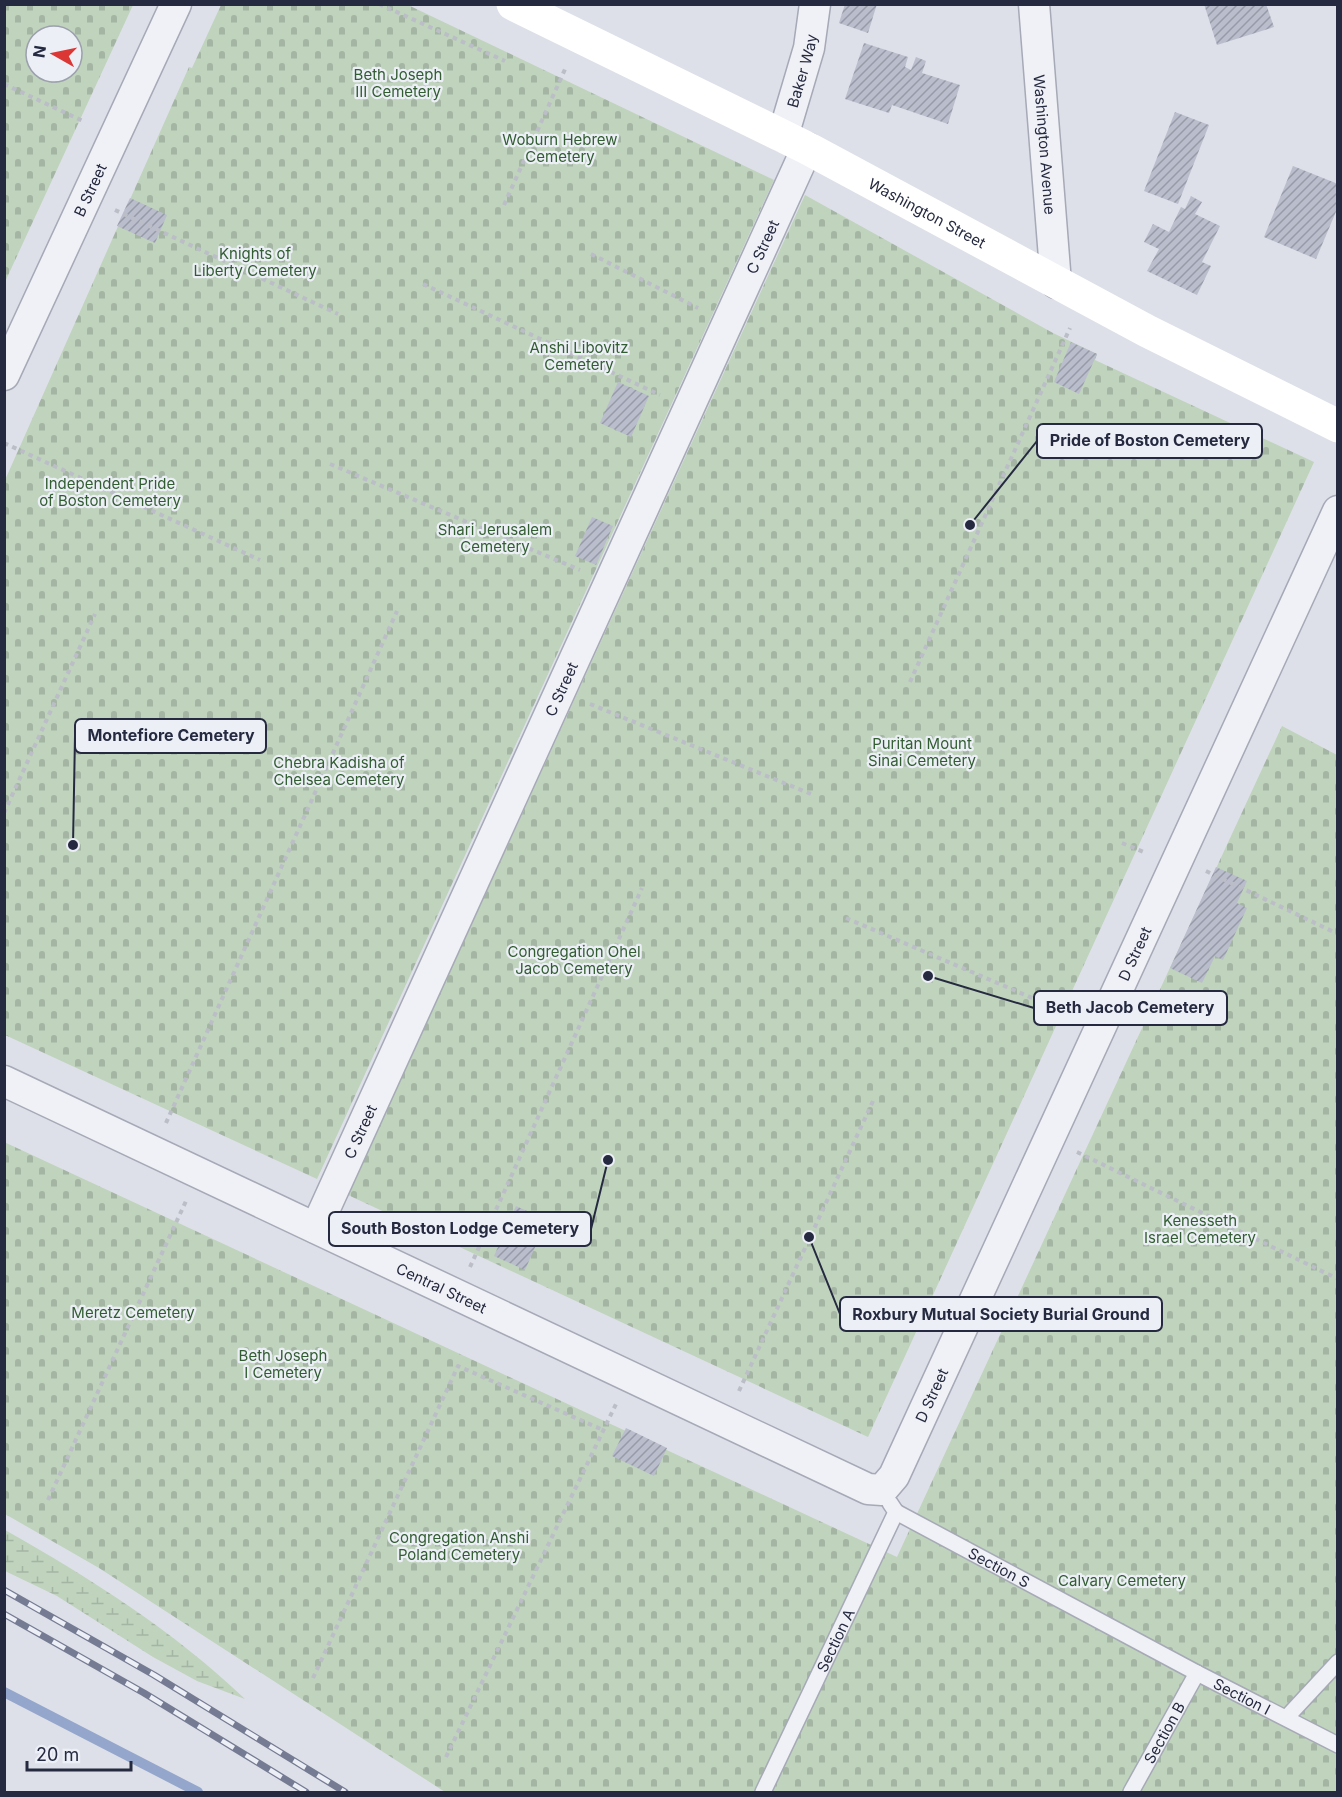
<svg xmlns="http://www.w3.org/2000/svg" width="1342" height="1797" font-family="Inter,sans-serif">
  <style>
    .wetland { fill: url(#wetland-marsh) }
    .cemetery { fill: url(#cemetery-stones); fill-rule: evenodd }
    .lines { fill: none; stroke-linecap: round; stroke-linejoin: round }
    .stream { stroke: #94a6cc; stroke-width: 10 }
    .building { fill: url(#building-hatch) }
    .service-casing { stroke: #a6a9b6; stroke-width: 18 }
    .minor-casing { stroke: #a6a9b6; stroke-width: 33 }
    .path { stroke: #bbbdc7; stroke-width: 4; stroke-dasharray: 4.5 4.5; stroke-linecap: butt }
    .service { stroke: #f0f1f6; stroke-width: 15 }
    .minor { stroke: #f0f1f6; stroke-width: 30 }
    .secondary { stroke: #fff; stroke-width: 33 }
    .rail-casing { stroke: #757b93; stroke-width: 7 }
    .rail { stroke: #eceff6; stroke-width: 4.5; stroke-dasharray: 14; stroke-linecap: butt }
    .labels { text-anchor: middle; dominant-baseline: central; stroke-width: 4.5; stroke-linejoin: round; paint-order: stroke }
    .street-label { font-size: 15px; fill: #252a40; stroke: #eceff6 }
    .park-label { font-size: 15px; fill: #325d31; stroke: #eceff6 }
    .leader { fill: none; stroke: #252a40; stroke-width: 2 }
    .callout-dot { fill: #252a40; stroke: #eceff6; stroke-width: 2 }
    .callout { fill: #eceff6; stroke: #252a40; stroke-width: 2 }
    .callout-label { font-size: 16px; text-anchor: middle; font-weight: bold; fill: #252a40 }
  </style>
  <defs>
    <pattern id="wetland-marsh" width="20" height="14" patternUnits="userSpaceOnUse" patternTransform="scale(1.5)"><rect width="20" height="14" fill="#bfd3bd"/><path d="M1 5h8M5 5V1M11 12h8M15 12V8" fill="none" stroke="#a4b5a4"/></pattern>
    <pattern id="cemetery-stones" width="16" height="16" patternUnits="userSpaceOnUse" patternTransform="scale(1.5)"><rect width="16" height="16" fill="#bfd3bd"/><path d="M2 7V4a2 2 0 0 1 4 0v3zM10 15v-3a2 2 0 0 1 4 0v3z" fill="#a4b5a4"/></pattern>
    <pattern id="building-hatch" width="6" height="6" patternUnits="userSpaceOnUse" patternTransform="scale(1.5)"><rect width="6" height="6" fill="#babdcc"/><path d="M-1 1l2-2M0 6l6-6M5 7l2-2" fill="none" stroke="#979aa7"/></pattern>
  </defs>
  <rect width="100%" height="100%" fill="#dde0e8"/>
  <!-- wetland -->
  <path class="wetland" d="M5 1530C90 1578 174 1631 245 1699L197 1681 153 1657 57 1596 5 1571Z"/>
  <!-- cemetery -->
  <g class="cemetery">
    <path d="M5 4 133 5 5 282 4 5ZM36 36H72V72H36Z"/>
    <polygon points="221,5 408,5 774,180 317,1179 5,1035 5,480 189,67 192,68"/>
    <polygon points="805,195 1053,333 1097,354 1095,360 1314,462 868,1437 348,1195"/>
    <polygon points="1282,726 1337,755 1337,1792 445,1792 99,1568 5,1514 4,1142 897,1557"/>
  </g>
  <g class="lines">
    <!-- stream -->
    <polyline class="stream" points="4,1692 198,1792"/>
  </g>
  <!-- building -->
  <g class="building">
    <polygon points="845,4 877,4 868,33 839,23"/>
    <polygon points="1204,4 1266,4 1274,27 1217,45"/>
    <polygon points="864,43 908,57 905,67 911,70 916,57 926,61 922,73 960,85 948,124 892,105 889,113 845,99"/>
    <polygon points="1175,112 1209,125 1178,204 1144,191"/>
    <polygon points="1293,166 1338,184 1338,207 1316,259 1264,237"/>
    <polygon points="1191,196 1202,202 1195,214 1220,226 1202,262 1211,266 1197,295 1147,271 1159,249 1144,242 1153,224 1169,232 1181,207 1185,209"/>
    <polygon points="130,198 167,215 155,243 117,226"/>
    <polygon points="1071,342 1097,354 1079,394 1054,382"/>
    <polygon points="618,382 649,396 631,437 600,423"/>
    <polygon points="592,517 613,526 596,565 575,556"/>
    <polygon points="1216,867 1247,881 1237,903 1247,908 1223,960 1215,956 1202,983 1170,968"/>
    <polygon points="516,1206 547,1220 525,1270 494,1256"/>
    <polygon points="626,1428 667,1448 654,1476 612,1456"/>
  </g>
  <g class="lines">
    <defs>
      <g id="service">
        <path id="s1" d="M896 1512 1197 1673 1338 1745"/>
        <polyline points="1287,1717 1338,1662"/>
        <path id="s2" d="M763 1792 896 1512 890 1503"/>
        <path id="s3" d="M1131 1792 1197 1673"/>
      </g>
      <g id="minor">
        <path id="s4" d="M1034 4 1056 283"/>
        <path id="s5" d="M783 136 809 48 815 4"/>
        <path id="s6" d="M4 375 176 4"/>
        <path id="s7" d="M4 1081 868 1489 882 1490 894 1476 1338 511"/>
        <path id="s8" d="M316 1228 807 148"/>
      </g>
    </defs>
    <!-- service casing -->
    <use href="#service" class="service-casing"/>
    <!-- minor casing -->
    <use href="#minor" class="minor-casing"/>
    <!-- path -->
    <g class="path">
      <polyline points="379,4 505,61"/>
      <polyline points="4,84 85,122"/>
      <polyline points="504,205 566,67"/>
      <polyline points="115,210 338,314"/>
      <polyline points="591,254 698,308"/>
      <polyline points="423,284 660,395"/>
      <polyline points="4,443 260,560"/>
      <polyline points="330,464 580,570"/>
      <polyline points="910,682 1070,328"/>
      <polyline points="590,704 811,794"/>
      <polyline points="4,813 95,614"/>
      <polyline points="1122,843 1146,853"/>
      <polyline points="1206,871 1338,934"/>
      <polyline points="846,918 1072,1015"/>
      <polyline points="166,1123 397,611"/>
      <polyline points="1077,1152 1338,1279"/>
      <polyline points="470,1267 642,888"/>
      <polyline points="739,1391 873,1101"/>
      <polyline points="48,1500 186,1201"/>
      <polyline points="313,1678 458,1366 603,1430"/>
      <polyline points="446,1757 616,1404"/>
    </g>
    <!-- service -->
    <use href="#service" class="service"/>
    <!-- minor -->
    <use href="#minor" class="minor"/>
    <!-- secondary -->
    <path class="secondary" id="s9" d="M513 4 807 148 1147 331 1338 426"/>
    <defs>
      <g id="rail">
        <polyline points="4,1590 154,1675 345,1792"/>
        <polyline points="4,1614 144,1693 306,1792"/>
      </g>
    </defs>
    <!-- rail casing -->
    <use href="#rail" class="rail-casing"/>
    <!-- rail -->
    <use href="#rail" class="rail"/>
  </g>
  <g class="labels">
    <!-- street labels -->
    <g class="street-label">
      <text stroke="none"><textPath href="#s5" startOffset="68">Baker Way</textPath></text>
      <text stroke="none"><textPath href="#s4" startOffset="141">Washington Avenue</textPath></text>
      <text stroke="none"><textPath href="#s6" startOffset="204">B Street</textPath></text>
      <text stroke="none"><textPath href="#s9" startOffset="464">Washington Street</textPath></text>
      <text stroke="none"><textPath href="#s8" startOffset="1078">C Street</textPath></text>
      <text stroke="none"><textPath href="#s8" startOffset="592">C Street</textPath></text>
      <text stroke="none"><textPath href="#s7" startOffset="1563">D Street</textPath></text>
      <text stroke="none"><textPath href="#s8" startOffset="106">C Street</textPath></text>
      <text stroke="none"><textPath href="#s7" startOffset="484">Central Street</textPath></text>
      <text stroke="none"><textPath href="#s7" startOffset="1077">D Street</textPath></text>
      <text stroke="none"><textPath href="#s1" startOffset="117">Section S</textPath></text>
      <text stroke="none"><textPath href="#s2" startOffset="168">Section A</textPath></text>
      <text stroke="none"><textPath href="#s1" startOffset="392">Section I</textPath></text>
      <text stroke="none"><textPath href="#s3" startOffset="68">Section B</textPath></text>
    </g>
    <!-- park labels -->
    <g class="park-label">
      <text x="398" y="74">Beth Joseph<tspan x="398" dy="17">III Cemetery</tspan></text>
      <text x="560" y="139">Woburn Hebrew<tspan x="560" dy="17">Cemetery</tspan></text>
      <text x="255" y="253">Knights of<tspan x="255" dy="17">Liberty Cemetery</tspan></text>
      <text x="579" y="347">Anshi Libovitz<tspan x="579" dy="17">Cemetery</tspan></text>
      <text x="110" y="483">Independent Pride<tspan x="110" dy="17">of Boston Cemetery</tspan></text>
      <text x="495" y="529">Shari Jerusalem<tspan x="495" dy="17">Cemetery</tspan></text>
      <text x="922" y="743">Puritan Mount<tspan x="922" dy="17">Sinai Cemetery</tspan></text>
      <text x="339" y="762">Chebra Kadisha of<tspan x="339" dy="17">Chelsea Cemetery</tspan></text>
      <text x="574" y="951">Congregation Ohel<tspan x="574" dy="17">Jacob Cemetery</tspan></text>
      <text x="1200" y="1220">Kenesseth<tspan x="1200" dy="17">Israel Cemetery</tspan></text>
      <text x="133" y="1312">Meretz Cemetery</text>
      <text x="283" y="1355">Beth Joseph<tspan x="283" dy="17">I Cemetery</tspan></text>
      <text x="459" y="1537">Congregation Anshi<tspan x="459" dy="17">Poland Cemetery</tspan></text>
      <text x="1122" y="1580">Calvary Cemetery</text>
    </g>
  </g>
  <!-- callouts -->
  <path class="leader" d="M970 525L1037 441M73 845L75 736M928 976L1034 1008M608 1160L591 1229M809 1237L840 1314"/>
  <g class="callout-dot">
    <circle cx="970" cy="525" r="6"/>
    <circle cx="73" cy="845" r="6"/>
    <circle cx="928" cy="976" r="6"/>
    <circle cx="608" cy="1160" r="6"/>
    <circle cx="809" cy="1237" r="6"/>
  </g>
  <g class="callout">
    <rect x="1037" y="424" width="225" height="34" rx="6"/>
    <rect x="75" y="719" width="191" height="34" rx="6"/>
    <rect x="1034" y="991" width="193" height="34" rx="6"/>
    <rect x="329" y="1212" width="262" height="34" rx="6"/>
    <rect x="840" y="1297" width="322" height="34" rx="6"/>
  </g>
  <g class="callout-label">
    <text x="1150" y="446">Pride of Boston Cemetery</text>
    <text x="171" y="741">Montefiore Cemetery</text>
    <text x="1130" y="1013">Beth Jacob Cemetery</text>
    <text x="460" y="1234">South Boston Lodge Cemetery</text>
    <text x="1001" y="1320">Roxbury Mutual Society Burial Ground</text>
  </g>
  <!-- border -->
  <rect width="1342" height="1797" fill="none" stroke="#252a40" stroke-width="12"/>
  <!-- north arrow -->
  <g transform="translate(54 54) rotate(279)"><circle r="28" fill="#eceff6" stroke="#9ca0ad" stroke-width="1.5"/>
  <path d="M0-4.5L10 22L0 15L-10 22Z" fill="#da3735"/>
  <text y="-9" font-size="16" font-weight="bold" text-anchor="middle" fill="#252a40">N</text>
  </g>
  <!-- scale -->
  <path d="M27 1761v9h104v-9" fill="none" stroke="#252a40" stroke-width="3"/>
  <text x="36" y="1761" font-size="18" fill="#252a40" stroke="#eceff6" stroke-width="4.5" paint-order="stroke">20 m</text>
</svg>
